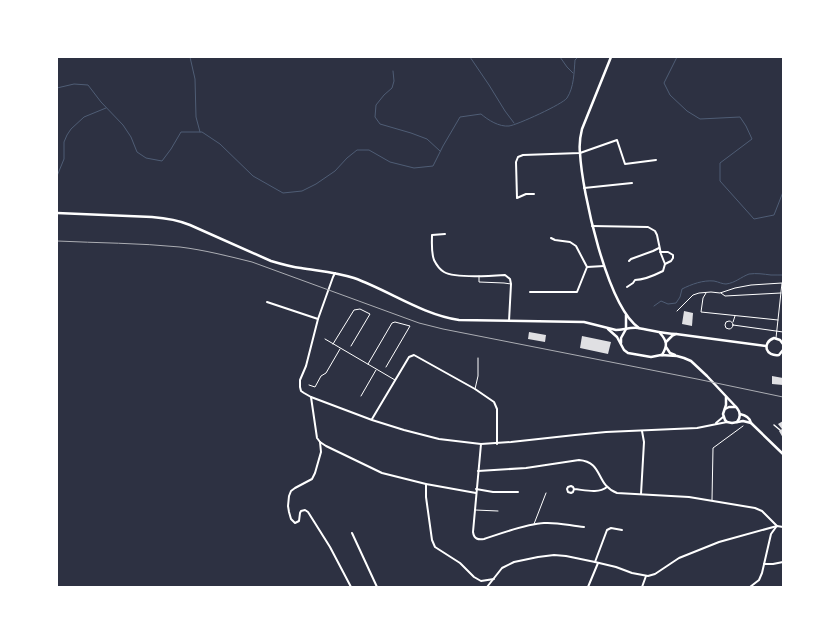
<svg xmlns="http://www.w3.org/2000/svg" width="840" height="644" font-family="'Space Grotesk',sans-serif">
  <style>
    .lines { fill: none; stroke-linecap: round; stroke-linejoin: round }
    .stream { stroke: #4f5d75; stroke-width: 1 }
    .building { fill: #e0e0e3 }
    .service { stroke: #fff; stroke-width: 1 }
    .pedestrian { stroke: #fff; stroke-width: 1.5 }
    .minor { stroke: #fff; stroke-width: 2 }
    .tertiary { stroke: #fff; stroke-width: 2.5 }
    .secondary { stroke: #fff; stroke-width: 2.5 }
    .rail { stroke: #abadb3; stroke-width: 1 }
  </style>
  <rect width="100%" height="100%" fill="#2d3142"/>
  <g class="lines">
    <!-- stream -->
    <g class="stream">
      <polyline points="190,57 195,79 196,117 200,132"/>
      <polyline points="470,57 489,85 505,111 514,123"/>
      <polyline points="560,57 567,67 573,73"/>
      <polyline points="677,57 664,83 670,95 687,111 700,119 740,117 746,126 752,139 720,163 720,181 754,219 774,215 783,192"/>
      <polyline points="393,71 394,81 392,88 384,95 376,105 375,117 380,124 411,133 427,139 440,151"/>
      <path d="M57 88 74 84 88 85 101 102 123 125 131 137 137 152 146 158 162 161 171 149 181 132H202L220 144 253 176 283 193 302 191 316 184 335 171 347 158 357 150H369L390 162 414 168 433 166 443 146 460 117 481 114C488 120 499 127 509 126 517 125 563 104 567 98 574 87 574 73 575 60L578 57"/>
      <polyline points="57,176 64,159 64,142 67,135 71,129 84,117 106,108"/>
      <path d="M654 306 661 301 668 304 676 303 680 297 682 289C692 284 703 280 714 281 719 282 722 284 726 284 735 283 741 277 749 274 757 273 763 274 771 275 775 275 779 275 783 275"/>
    </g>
  </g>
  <!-- building -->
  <g class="building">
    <polygon points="684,311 693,313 692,326 682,324"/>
    <polygon points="529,332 546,335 545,342 528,339"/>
    <polygon points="582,336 611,342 608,354 580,348"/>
    <polygon points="772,376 783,378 783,385 772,384"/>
    <polygon points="783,421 783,438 779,431 782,429 778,424"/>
  </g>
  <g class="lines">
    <!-- service -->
    <g class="service">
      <polyline points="479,276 479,282 504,283 511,284"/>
      <polyline points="706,293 703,298 701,312 778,320"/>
      <polyline points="721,293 725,296 781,293"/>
      <polyline points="677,311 693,295 699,293 711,292 720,293 735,288 751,285 782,283 776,338"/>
      <circle cx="729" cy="325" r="4"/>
      <polyline points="733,322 735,316"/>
      <polyline points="733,325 783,332"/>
      <polyline points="325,339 395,380"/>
      <polyline points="333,344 354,310 360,309 370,314 351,346"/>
      <polyline points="368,364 392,323 395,322 410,326 386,367"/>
      <polyline points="309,385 315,387 321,376 326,373 340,349"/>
      <polyline points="475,389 478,376 478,358"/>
      <polyline points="361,396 376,370"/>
      <polyline points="712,500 713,448 743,426"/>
      <polyline points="475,510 498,511"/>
      <polyline points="534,524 546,493"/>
    </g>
    <!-- pedestrian -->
    <polyline class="pedestrian" points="774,425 780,430"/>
    <!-- minor -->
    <g class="minor">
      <polyline points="584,188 632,183"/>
      <polyline points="534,194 526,194 517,198 516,162 518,157 523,155 580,153 617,140 625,164 656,160"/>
      <path d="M592 226 648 227 655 231 657 235 661 254 665 264 663 271C655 275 644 280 635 280L633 283 627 287"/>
      <path d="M445 234 432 235C432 243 431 252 434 260 436 264 439 269 444 272 454 278 491 276 505 275L510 279 511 284 509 321"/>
      <polyline points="551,238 555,240 570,242 576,246 587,267 604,266"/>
      <polyline points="660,252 668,252 673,255 673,258 671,261 665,264"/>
      <polyline points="629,261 631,259 653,251 659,248"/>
      <polyline points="335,273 333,277 318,319 306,366 300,380 300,387 301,391 304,393 311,397 372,420 404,430 439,439 481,444 511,442 575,435 606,432 697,428 727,422"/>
      <polyline points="530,292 577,292 587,267"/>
      <polyline points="267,302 318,319"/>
      <polyline points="311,397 317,438 320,442 326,446 382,473 426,484 476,493"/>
      <polyline points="372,419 409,357 414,355 475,389 494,402 497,409 497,444"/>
      <polyline points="716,423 723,417"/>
      <polyline points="320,442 321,452 315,473 312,479 295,488 291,491 289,496 288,506 289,512 291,519 295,523 299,521 300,513 301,511 305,510 308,512 330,547 351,587"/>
      <path d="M481 444 473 532C474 539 478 540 484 539 502 533 526 524 544 523 558 522 571 526 584 527"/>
      <path d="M478 471 526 468 579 460C604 462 595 485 617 493L689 497 755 508 762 511 777 526"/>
      <polyline points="426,484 426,497 432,540 435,547 460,563 474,577 481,581 494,579"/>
      <polyline points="476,489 493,492 518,492"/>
      <path d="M574 489 573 492 571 493 568 492 567 489 568 487 571 486 573 487 574 489C585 490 598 494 607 487"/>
      <polyline points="641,494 644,442 642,431"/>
      <polyline points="352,533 377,587"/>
      <polyline points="595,562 607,530 611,528 622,530"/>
      <polyline points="764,564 773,564 783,562"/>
      <polyline points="487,587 502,568 514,562 538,557 554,555 566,556 595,562 616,567 632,573 648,576 655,574 679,558 719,542 777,526 783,527"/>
      <polyline points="588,587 598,563"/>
      <polyline points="642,587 646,576"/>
      <polyline points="750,587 759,580 762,573 771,534 776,527"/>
    </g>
    <!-- tertiary -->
    <g class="tertiary">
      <path d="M611 57 582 129C580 137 579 145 580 153 582 192 607 306 639 328"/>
      <polyline points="626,329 626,315"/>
    </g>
    <!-- secondary -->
    <g class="secondary">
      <path d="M57 213 152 217C165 218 178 220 190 225L271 261C281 264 291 267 301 268 319 271 336 272 354 278 390 291 421 314 459 320L584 322 616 330C623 330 630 327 638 328 651 330 663 334 676 334L766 346"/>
      <path d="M608 329 617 337 624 350 628 353 651 357 661 355 677 356 684 358 691 361 707 376 737 408C741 413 741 417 737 422"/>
      <path d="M660 333C667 341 668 345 662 355"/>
      <polyline points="666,342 672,336 676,334"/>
      <polyline points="621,343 621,338 626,329"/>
      <path d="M783 344 780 340 774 338C761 343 766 357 779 355L783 350"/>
      <polyline points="666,347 670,353 675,355"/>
      <polyline points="726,397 726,405 723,414 725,420 727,422 732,423 743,421 751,423"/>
      <polyline points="725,409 729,407 736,407"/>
      <path d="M740 414C745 415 750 418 751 423L783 454"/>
    </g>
    <!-- rail -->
    <path class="rail" d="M57 241C98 243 139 243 180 247 204 250 228 256 252 262L419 323 443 329 697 379 783 397"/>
  </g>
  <!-- border -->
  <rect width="840" height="644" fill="none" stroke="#ffffff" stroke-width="116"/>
</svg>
